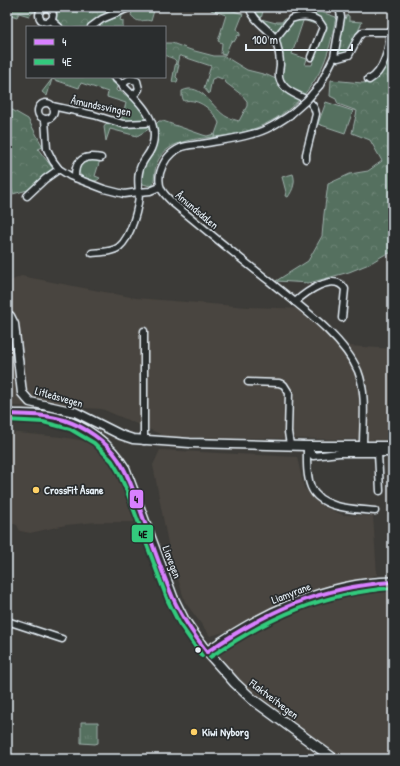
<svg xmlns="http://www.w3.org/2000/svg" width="400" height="766" font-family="'Patrick Hand',sans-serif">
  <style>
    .built { fill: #49453f }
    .grass { fill: url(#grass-tufts); stroke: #9eb0ab }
    .forest { fill: url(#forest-crowns); stroke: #9eb0ab }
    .garden { fill: #546f5e; stroke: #9eb0ab }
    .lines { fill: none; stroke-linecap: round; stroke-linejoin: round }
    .stream { stroke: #8d9ca8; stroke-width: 2 }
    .minor-casing { stroke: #e8f1f8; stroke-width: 9 }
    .tertiary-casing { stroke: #e8f1f8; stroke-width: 11 }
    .secondary-casing { stroke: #e8f1f8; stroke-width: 12 }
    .minor { stroke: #2a2d2e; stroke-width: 6 }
    .tertiary { stroke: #2a2d2e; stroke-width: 8 }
    .secondary { stroke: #2a2d2e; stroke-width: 9 }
    .minor-bridge-casing { stroke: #e8f1f8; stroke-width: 9; stroke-linecap: butt }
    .minor-bridge { stroke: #2a2d2e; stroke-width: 6 }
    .bus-1-casing { stroke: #2a2d2e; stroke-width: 7 }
    .bus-2-casing { stroke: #2a2d2e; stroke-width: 7 }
    .bus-1 { stroke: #d880ff; stroke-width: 4 }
    .bus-2 { stroke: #33ca7d; stroke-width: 4 }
    .poi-dot { fill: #ffd166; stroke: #2a2d2e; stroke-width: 1.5 }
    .bus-dot { fill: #e8f1f8; stroke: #2a2d2e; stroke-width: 1.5 }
    .labels { text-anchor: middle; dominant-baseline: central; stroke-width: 3.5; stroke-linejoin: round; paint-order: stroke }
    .street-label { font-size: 11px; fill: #e8f1f8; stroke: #2a2d2e }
    .poi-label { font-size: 11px; font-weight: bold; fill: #e8f1f8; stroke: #2a2d2e; text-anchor: start }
    .line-badge { stroke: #2a2d2e; stroke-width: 1.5 }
    .pale-badge-label { font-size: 11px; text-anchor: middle; font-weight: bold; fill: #111 }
  </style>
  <defs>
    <pattern id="grass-tufts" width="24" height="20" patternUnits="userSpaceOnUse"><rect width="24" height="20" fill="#546f5e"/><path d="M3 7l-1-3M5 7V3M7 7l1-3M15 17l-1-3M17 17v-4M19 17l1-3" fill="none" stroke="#6d8476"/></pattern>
    <pattern id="forest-crowns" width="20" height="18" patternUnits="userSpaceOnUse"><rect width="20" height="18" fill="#546f5e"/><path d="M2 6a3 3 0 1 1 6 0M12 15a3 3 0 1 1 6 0" fill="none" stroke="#6d8476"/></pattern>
  </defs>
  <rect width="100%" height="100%" fill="#3c3b38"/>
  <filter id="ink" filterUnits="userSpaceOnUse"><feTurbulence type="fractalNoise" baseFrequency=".025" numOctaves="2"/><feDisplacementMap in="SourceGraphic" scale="8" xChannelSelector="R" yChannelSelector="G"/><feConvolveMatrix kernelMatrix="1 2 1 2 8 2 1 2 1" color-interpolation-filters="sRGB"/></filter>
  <g filter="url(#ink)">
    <!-- built -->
    <g class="built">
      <polygon points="21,276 136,298 248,307 308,309 324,322 349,346 393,349 393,440 167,437 102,409 54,406 7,406 7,283"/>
      <polygon points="7,432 61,437 85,441 94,446 109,461 123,485 136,522 96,522 66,525 30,533 20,531 17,525 7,522"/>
      <polygon points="160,450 297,457 304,488 324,507 343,515 373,516 377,575 317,591 393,584 393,759 337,759 259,705 220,661 214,648 235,629 210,636 185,602 169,549 153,465"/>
    </g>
    <!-- grass -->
    <g class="grass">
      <polygon points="7,7 37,7 38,8 29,16 19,13 17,17 7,14"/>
      <polygon points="347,15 349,16 349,21 362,22 349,52 341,54 339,51 339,48 344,20"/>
      <polygon points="108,121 147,124 149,129 137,136 110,129 106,141 104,127"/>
      <path d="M159 121H163L203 135 207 136 214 134V137C193 139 166 141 157 163 154 171 155 177 153 185L150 186 143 184 141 179V169L145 163 155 125Z"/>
      <path d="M87 159 100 160 95 176 100 178C94 185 82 179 79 172L80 165Z"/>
      <path d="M293 174C296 182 293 190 288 197L285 196 286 192 282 177Z"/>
      <polygon points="81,722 98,722 98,743 95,744 81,743"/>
    </g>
    <!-- forest -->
    <g class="forest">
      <path d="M49 7H125L94 21 88 27C77 27 64 30 57 21 53 17 53 11 49 7Z"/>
      <polygon points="392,37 393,37 393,252 384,255 369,264 349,272 309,283 276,281 308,261 322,236 324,214 328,184 350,174 368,171 382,161 370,140 352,133 357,111 338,104 336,99 330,96 331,80 362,83 373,82 387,64"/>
      <path d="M165 43H172L191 50 214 56H224L247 70 267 75 276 79 280 86 300 99C275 124 248 134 214 137L219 123C213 110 199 98 184 101L182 97V91C202 81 213 110 227 117 231 119 236 120 239 121L247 106V101L242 95 226 83 225 80 217 77 212 79 209 94 204 88 211 66 181 56H179L177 64 179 65 176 77 178 79 177 82H172L176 61C173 57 169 58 165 55Z"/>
      <polygon points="7,107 28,119 43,147 38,149 54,170 35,188 13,194 7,173"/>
    </g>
    <!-- garden -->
    <g class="garden">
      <path d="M137 7H155L151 21C141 18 140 26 131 15L132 12 129 10 121 17 120 20 123 21V27H93L97 24Z"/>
      <polygon points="212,7 221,7 243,14 237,29 240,34 240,36 238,35 234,42 231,41 225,55 221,54 222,43 218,41 226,15 211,10"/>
      <polygon points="250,7 264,7 261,19 276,23 276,22 282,22 284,19 286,19 275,39"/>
      <path d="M302 7 318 11 336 17C329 51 326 68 303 96L289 87 280 77 278 39 290 22 310 18 318 25 306 21H303L292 54 307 59 305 65H312L325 26C317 14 309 16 297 15L296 10Z"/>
      <path d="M56 77H107L117 86 116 90 118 92 120 91C130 98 144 108 145 121H117L118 117 122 118 126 103 107 97 108 92 81 83 79 88 52 79 47 96 42 92 52 79Z"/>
      <polygon points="326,102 353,111 345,133 318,124"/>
    </g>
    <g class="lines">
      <!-- stream -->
      <polyline class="stream" points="73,7 89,12"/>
      <defs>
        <g id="minor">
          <path d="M249 7C254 23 271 29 276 41 278 48 280 57 280 65 279 73 277 78 283 85 292 98 313 95 316 114L306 154V159"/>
          <circle cx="46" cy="15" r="7"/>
          <polyline points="51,20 59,27"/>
          <polyline points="91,27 102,19 131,7"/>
          <path d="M275 39 291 19C303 15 317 15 323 27L311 57"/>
          <polyline points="334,57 341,17 339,7"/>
          <path d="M114 77C132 95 164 119 151 149 149 154 145 158 143 162 137 171 138 182 139 192L150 191 160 187"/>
          <path d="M368 79 369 80C384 72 390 47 389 32"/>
          <polyline points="320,85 334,57 338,58 349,55 359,36 363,32 389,32 393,30"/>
          <polyline points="123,87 125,82 130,79 137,81 139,89 136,93 132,95"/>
          <circle cx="46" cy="111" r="8"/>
          <polyline points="52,106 94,115 123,124 146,123"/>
          <path d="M290 115C278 123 266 131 252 134 235 139 218 141 201 144 194 145 186 145 180 148 169 153 163 162 160 173 157 189 164 194 174 204 206 230 237 256 269 281 298 305 343 336 358 371 367 394 363 422 363 446"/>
          <path d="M45 119 47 149 53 161 59 169 70 176 104 189 124 194 139 192C139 207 131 237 119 247 113 252 101 252 92 253"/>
          <path d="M75 178C74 159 85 155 101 158"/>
          <polyline points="27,196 45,179 59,169"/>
          <path d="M295 302C305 293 334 271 345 289L342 318"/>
          <polyline points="248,382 279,383 284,385 289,393 288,432 290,445"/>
          <polyline points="144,441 144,331"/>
          <path d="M307 446C307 459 306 475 311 487 320 509 355 509 375 511"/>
          <polyline points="308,448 313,456 339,453 393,453"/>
          <polyline points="378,453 380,491"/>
          <polyline points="7,621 62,639"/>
        </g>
        <polyline id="tertiary" points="7,315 10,316 14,324 22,393 30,402 75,412 121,435 133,439 190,443 307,446 393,446"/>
        <g id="secondary">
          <path d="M7 414C22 415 42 414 57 418 85 425 110 444 125 469L173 598 184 620 203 647 235 683 252 699 334 759"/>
          <path d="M207 652C260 614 326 583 393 582"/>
        </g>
      </defs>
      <!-- minor casing -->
      <use href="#minor" class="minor-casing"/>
      <!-- tertiary casing -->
      <use href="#tertiary" class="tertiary-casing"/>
      <!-- secondary casing -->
      <use href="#secondary" class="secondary-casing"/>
      <!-- minor -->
      <use href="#minor" class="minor"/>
      <!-- tertiary -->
      <use href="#tertiary" class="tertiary"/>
      <!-- secondary -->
      <use href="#secondary" class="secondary"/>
      <defs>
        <polyline id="minor-bridge" points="290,115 307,100 320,85"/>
      </defs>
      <!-- minor-bridge casing -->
      <use href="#minor-bridge" class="minor-bridge-casing"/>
      <!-- minor-bridge -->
      <use href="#minor-bridge" class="minor-bridge"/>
      <defs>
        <g id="bus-1">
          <path d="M7 414C26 415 46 414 64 420 85 427 106 441 118 459 128 473 133 490 139 506 150 537 160 568 173 598 182 618 194 635 207 652"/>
          <path d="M207 652C267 611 319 587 393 582"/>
        </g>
        <g id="bus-2">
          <polyline points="7,420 43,422 70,429 94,443 112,461 118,471 126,489 168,601 179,623 202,656"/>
          <path d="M210 657C270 617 321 593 393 588"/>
        </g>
      </defs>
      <!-- bus-1 casing -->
      <use href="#bus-1" class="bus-1-casing"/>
      <!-- bus-2 casing -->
      <use href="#bus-2" class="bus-2-casing"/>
      <!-- bus-1 -->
      <use href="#bus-1" class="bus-1"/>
      <!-- bus-2 -->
      <use href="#bus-2" class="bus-2"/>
    </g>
  </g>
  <!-- markers -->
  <g class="poi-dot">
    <circle cx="36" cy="490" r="4"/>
    <circle cx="194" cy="732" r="4"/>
  </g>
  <circle class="bus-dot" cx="198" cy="650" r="3.5"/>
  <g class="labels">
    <!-- street labels -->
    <g class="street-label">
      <text transform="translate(101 106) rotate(12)">Åmundssvingen</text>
      <text transform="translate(197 210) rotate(40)">Åmundsdalen</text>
      <text transform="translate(59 397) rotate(16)">Litleåsvegen</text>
      <text transform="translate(172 562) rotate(69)">Liavegen</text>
      <text transform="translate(291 593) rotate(-21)">Liamyrane</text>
      <text transform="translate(274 699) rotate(37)">Flaktveitvegen</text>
    </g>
    <!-- poi labels -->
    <g class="poi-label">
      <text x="44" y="490">CrossFit Åsane</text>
      <text x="202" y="732">Kiwi Nyborg</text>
    </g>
  </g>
  <g class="line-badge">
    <rect x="129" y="489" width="15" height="20" rx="4" fill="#d880ff"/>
    <rect x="131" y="524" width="23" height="19" rx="4" fill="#33ca7d"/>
  </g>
  <g class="pale-badge-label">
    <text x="136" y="503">4</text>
    <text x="143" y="538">4E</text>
  </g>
  <!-- margin -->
  <rect width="400" height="766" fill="none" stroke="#2a2d2e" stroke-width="24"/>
  <rect x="12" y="12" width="376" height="742" fill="none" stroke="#e8f1f8" stroke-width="1.5" filter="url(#ink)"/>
  <!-- legend -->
  <rect x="26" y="26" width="140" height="52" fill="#2a2d2e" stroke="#767b7f"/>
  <rect x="34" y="39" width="20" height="6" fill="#d880ff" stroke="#767b7f"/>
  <text x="62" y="46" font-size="12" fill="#e8f1f8">4</text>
  <rect x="34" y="59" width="20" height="6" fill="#33ca7d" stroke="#767b7f"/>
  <text x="62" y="66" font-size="12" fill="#e8f1f8">4E</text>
  <!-- scale -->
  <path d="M246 44v6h106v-6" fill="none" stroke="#e8f1f8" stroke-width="2"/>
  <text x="252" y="44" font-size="12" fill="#e8f1f8" stroke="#2a2d2e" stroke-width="3" paint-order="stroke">100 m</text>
</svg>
